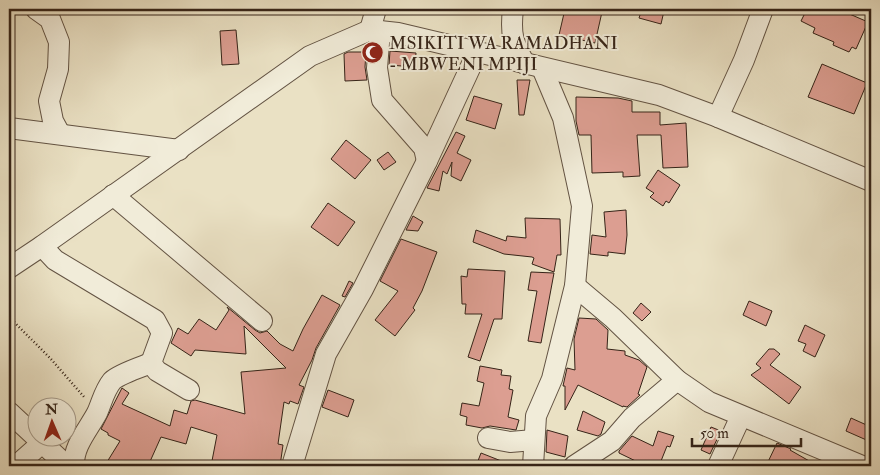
<svg xmlns="http://www.w3.org/2000/svg" width="880" height="475" font-family="'IM FELL Double Pica',serif">
  <style>
    .building { fill: #dc9e91; stroke: #362418 }
    .lines { fill: none; stroke-linecap: round; stroke-linejoin: round }
    .minor-casing { stroke: #635343; stroke-width: 22 }
    .path { stroke: #362418; stroke-width: 2.5; stroke-dasharray: 1 2.5; stroke-linecap: butt }
    .minor { stroke: #f1ecd9; stroke-width: 20 }
    .labels { text-anchor: middle; dominant-baseline: central; stroke-width: 4; stroke-linejoin: round; paint-order: stroke }
    .poi-label { font-size: 18px; fill: #362418; stroke: #f1ecd9; text-anchor: start }
  </style>
  <rect width="100%" height="100%" fill="#eae1c4"/>
  <filter id="stains"><feTurbulence type="fractalNoise" baseFrequency=".004" numOctaves="4"/><feColorMatrix values="0 0 0 0 .2 0 0 0 0 .09 0 0 0 0 .02 0 0 0 .5 -.17"/></filter>
  <radialGradient id="worn" r=".72"><stop offset=".6" stop-color="#630" stop-opacity="0"/><stop offset="1" stop-color="#630" stop-opacity=".3"/></radialGradient>
  <!-- building -->
  <g class="building">
    <polygon points="565,9 589,9 602,12 595,43 559,35"/>
    <polygon points="642,9 657,9 664,11 661,24 639,18"/>
    <polygon points="807,9 838,9 868,22 856,49 852,47 849,52 833,45 834,42 813,33 815,28 801,21"/>
    <polygon points="236,30 239,64 222,65 220,31"/>
    <polygon points="390,51 416,53 415,67 389,65"/>
    <polygon points="348,52 366,52 365,67 367,80 345,81 344,54"/>
    <polygon points="822,64 867,83 854,114 808,97"/>
    <polygon points="517,80 530,80 524,115 519,115"/>
    <polygon points="474,96 502,104 495,129 466,120"/>
    <polygon points="576,97 618,98 632,101 632,112 660,112 660,125 686,123 688,167 663,168 661,135 637,135 640,176 623,177 623,172 592,173 591,135 579,135 576,121"/>
    <polygon points="456,132 465,136 457,153 471,160 461,181 451,176 452,162 447,174 443,171 439,191 427,188"/>
    <polygon points="346,140 371,160 355,179 331,159"/>
    <polygon points="388,152 396,162 384,170 377,160"/>
    <polygon points="658,170 680,185 669,203 666,201 663,206 650,197 654,193 646,188"/>
    <polygon points="328,203 355,222 338,246 311,227"/>
    <polygon points="626,210 627,235 625,254 608,252 608,256 590,254 592,235 606,237 604,212"/>
    <polygon points="413,216 423,222 418,231 406,230"/>
    <polygon points="525,218 560,219 561,255 557,255 554,272 532,264 534,258 532,257 504,254 473,242 476,230 506,241 507,236 526,238"/>
    <polygon points="401,239 437,252 422,291 413,308 415,310 395,336 375,320 398,291 380,281"/>
    <polygon points="468,269 505,271 502,319 494,319 480,361 468,357 482,314 465,314 466,304 462,304 461,276 467,277"/>
    <polygon points="531,272 554,273 541,343 528,341 537,291 528,290"/>
    <polygon points="349,281 353,283 345,297 342,296"/>
    <polygon points="322,295 340,305 316,348 312,360 299,385 304,387 298,404 290,401 289,404 284,402 278,444 283,445 280,466 211,466 217,435 191,427 186,444 161,437 148,466 114,466 107,462 120,441 108,435 108,433 101,429 122,388 129,393 122,404 170,426 174,410 187,414 191,401 195,400 245,414 241,372 286,368 244,326 246,354 195,350 191,356 171,343 178,328 188,334 199,319 216,330 229,310 227,307 255,330 260,333 267,331 280,344 293,351 303,329"/>
    <polygon points="749,301 772,311 766,326 743,315"/>
    <polygon points="641,303 651,312 642,321 633,313"/>
    <polygon points="579,318 596,319 608,330 607,349 625,351 625,355 639,360 647,367 638,394 640,395 627,407 623,406 623,407 578,385 565,410 565,386 563,386 567,368 575,370 574,339"/>
    <polygon points="805,325 825,335 815,357 803,351 806,344 798,341"/>
    <polygon points="769,349 774,349 780,354 770,365 801,387 789,404 751,375 761,368 756,364"/>
    <polygon points="480,366 502,370 501,375 511,376 509,389 513,390 508,417 519,420 516,430 490,426 482,428 466,425 467,417 460,415 462,403 479,406 484,383 477,381"/>
    <polygon points="328,390 354,400 348,417 322,407"/>
    <polygon points="583,411 605,422 601,434 598,436 577,430"/>
    <polygon points="851,418 871,427 871,442 846,431"/>
    <polygon points="711,427 721,431 710,454 701,450"/>
    <polygon points="547,430 568,436 565,457 546,452"/>
    <polygon points="658,431 674,436 670,447 667,446 659,466 646,466 619,453 619,451 632,436 653,446"/>
    <polygon points="777,443 791,449 790,450 818,466 766,466"/>
    <polygon points="481,453 514,466 476,466"/>
  </g>
  <g class="lines">
    <defs>
      <g id="minor">
        <polyline points="36,9 50,19 59,42 58,69 49,101 53,121 60,134"/>
        <path d="M513 9C510 35 513 42 525 64"/>
        <polyline points="370,30 376,9"/>
        <polyline points="380,31 377,68 382,100 424,148 427,161"/>
        <polyline points="718,117 744,60 763,9"/>
        <polyline points="9,128 179,150"/>
        <polyline points="113,195 262,321"/>
        <polyline points="42,246 55,260 155,320 162,333 151,363 157,371 189,390"/>
        <polyline points="9,268 42,246 310,56 370,30 398,33 659,95 718,117 871,181"/>
        <polyline points="575,286 613,318 677,380 709,402 862,466"/>
        <polyline points="9,412 67,466"/>
        <polyline points="488,438 510,442 534,440"/>
        <polyline points="16,466 43,442"/>
        <path d="M74 466C73 446 88 430 97 413 102 402 104 391 112 381 119 374 141 367 151 363"/>
        <polyline points="292,466 326,354 363,289 427,161 477,53"/>
        <polyline points="533,466 536,416 552,379 575,286 582,206 563,118 542,68"/>
        <polyline points="574,466 612,441 632,418 677,380"/>
        <polyline points="718,466 741,416"/>
      </g>
    </defs>
    <!-- minor casing -->
    <use href="#minor" class="minor-casing"/>
    <!-- path -->
    <polyline class="path" points="9,317 50,358 85,398"/>
    <!-- minor -->
    <use href="#minor" class="minor"/>
  </g>
  <!-- icons -->
  <defs>
    <symbol id="mosque-disc" viewBox="-11 -11 22 22"><circle r="9.5" fill="#8f2418" stroke="#f1ecd9"/><path d="M3.5-4.9A6 6 0 1 0 3.5 4.9A5 5 0 1 1 3.5-4.9Z" fill="#fff"/></symbol>
  </defs>
  <g fill-rule="evenodd">
    <use href="#mosque-disc" x="360" y="40" width="25" height="25"/>
  </g>
  <g class="labels">
    <!-- poi labels -->
    <g class="poi-label">
      <text x="389" y="43">MSIKITI WA RAMADHANI<tspan x="389" dy="21">- MBWENI MPIJI</tspan></text>
    </g>
  </g>
  <!-- margin -->
  <rect width="880" height="475" fill="none" stroke="#eae1c4" stroke-width="30"/>
  <rect x="10" y="10" width="860" height="455" fill="none" stroke="#362418" stroke-width="2.5"/>
  <rect x="15" y="15" width="850" height="445" fill="none" stroke="#362418"/>
  <!-- north arrow -->
  <g transform="translate(52 422) rotate(358)"><circle r="24" fill="#f1ecd9" stroke="#a69c8c"/>
  <path d="M0-4L9 19L0 12L-9 19Z" fill="#8f2418"/>
  <text y="-8" font-size="14" font-weight="bold" text-anchor="middle" fill="#362418">N</text>
  </g>
  <!-- scale -->
  <path d="M692 438v8h109v-8" fill="none" stroke="#362418" stroke-width="2.5"/>
  <text x="700" y="438" font-size="15" fill="#362418" stroke="#f1ecd9" stroke-width="4" paint-order="stroke">50 m</text>
  <rect width="100%" height="100%" filter="url(#stains)"/>
  <rect width="100%" height="100%" fill="url(#worn)"/>
</svg>
